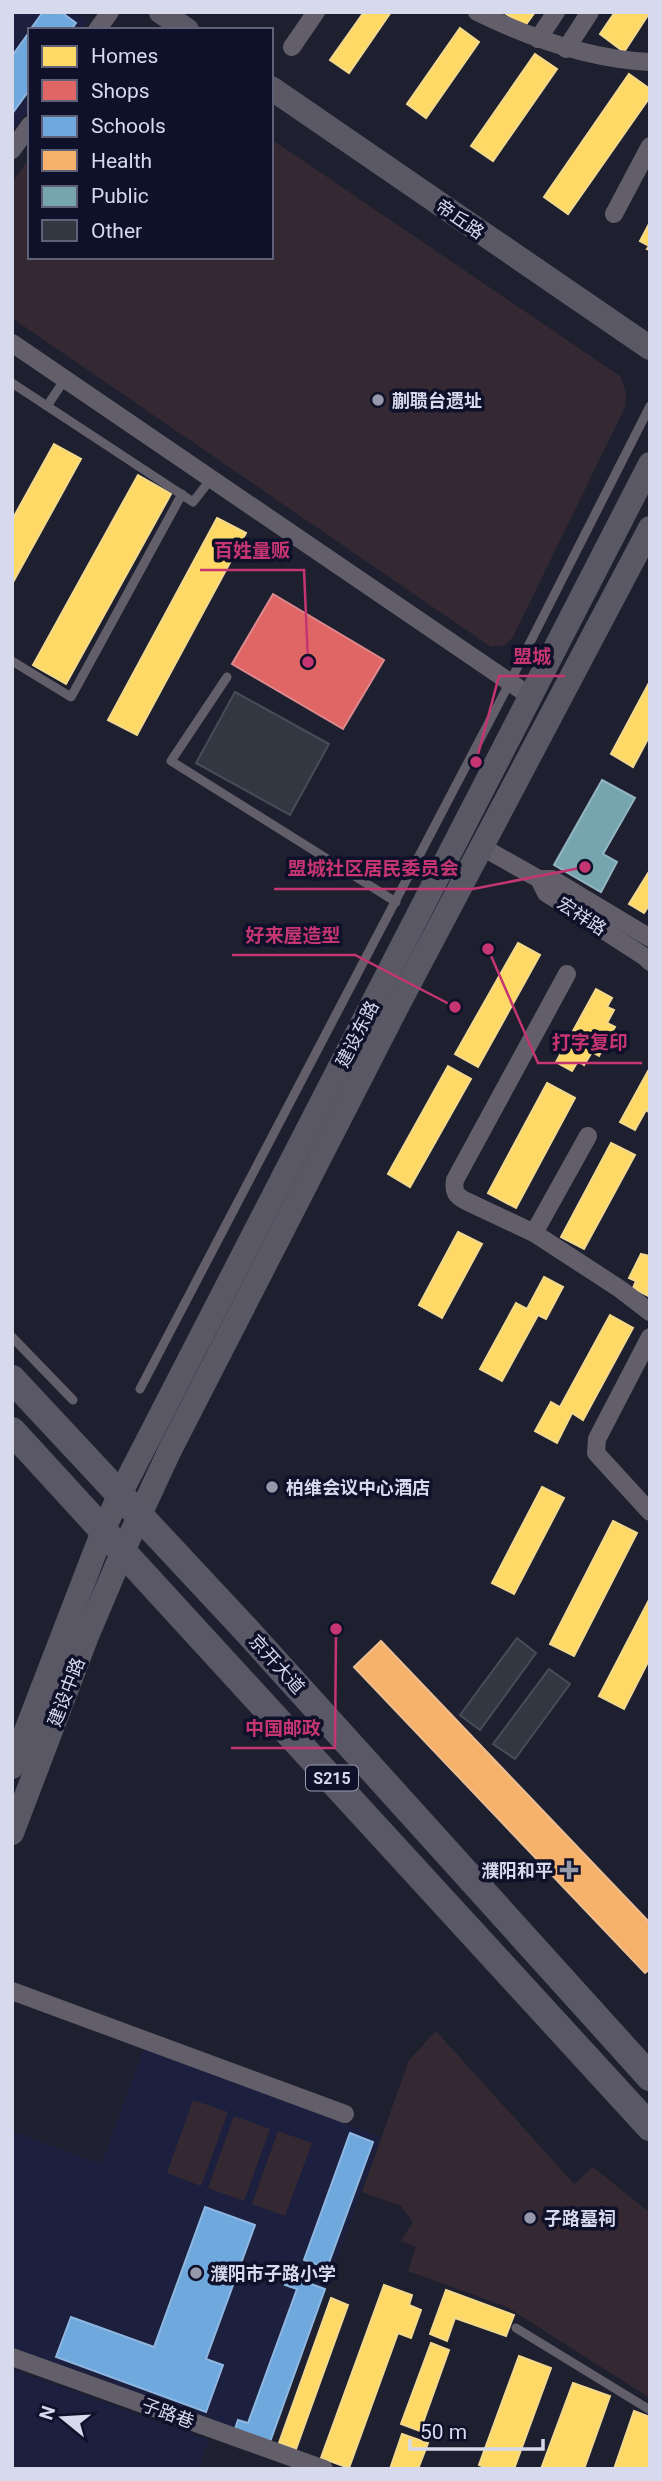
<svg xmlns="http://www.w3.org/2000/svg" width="662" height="2481" font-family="Roboto,'Noto Sans SC',sans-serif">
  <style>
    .built { fill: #1c1f3d }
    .green { fill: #342933 }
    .homes { fill: #ffd966; stroke: #f3d98e; stroke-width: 2 }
    .shops { fill: #e06666; stroke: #dd898e; stroke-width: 2 }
    .schools { fill: #6fa8dc; stroke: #8eb7e1; stroke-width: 2 }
    .health { fill: #f6b26b; stroke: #ecbe92; stroke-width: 2 }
    .public { fill: #76a5af; stroke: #93b5c1; stroke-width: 2 }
    .building { fill: #323742; stroke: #474d58; stroke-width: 2 }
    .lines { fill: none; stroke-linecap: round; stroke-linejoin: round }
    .lane { stroke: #635f6a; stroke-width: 9 }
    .street { stroke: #635f6a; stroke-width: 18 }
    .secondary { stroke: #5b5866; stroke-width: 24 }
    .primary { stroke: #5a5766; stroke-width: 28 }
    .poi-dot { fill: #9699aa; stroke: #0f112a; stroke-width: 2.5 }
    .labels { text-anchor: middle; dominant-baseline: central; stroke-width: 7; stroke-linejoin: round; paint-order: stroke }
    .shield { fill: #0f112a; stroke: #9a9eb2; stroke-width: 2 }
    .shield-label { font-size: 16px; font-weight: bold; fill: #d6daec }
    .street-label { font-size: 18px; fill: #d6daec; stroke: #0f112a }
    .poi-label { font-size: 18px; font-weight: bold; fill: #d6daec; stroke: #0f112a; text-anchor: start }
    .leader { fill: none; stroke: #c53571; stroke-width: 2.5 }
    .callout-dot { fill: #c53571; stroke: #0f112a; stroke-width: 2.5 }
    .callout-label { font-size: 19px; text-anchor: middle; font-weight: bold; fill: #c53571; stroke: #0f112a; stroke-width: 7; stroke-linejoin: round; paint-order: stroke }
  </style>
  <rect width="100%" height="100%" fill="#1e202f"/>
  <!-- built -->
  <g class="built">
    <polygon points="12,12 75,12 88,21 82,30 30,30 30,107 12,132"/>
    <polygon points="144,2048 381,2137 270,2444 12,2348 12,2131 101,2164"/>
    <polygon points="12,2369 209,2440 199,2469 12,2469"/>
  </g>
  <!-- green -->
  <g class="green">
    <polygon points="271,139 620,376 626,392 625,407 513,637 505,645 491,647 12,318 12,183 30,157 30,257 271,257"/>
    <polygon points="436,2031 574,2184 593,2167 650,2213 650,2398 507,2307 408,2271 416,2247 401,2241 413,2222 401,2206 362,2192 409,2060"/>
    <polygon points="193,2100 228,2112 201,2186 167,2173"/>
    <polygon points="234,2116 270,2129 244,2201 208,2188"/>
    <polygon points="278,2131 312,2143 285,2216 252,2204"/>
  </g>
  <!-- homes -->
  <g class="homes">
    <polygon points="364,12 391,12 349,73 330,60"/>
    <polygon points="507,12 535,12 525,26 506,14"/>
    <polygon points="615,12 650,12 624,52 600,34"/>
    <polygon points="460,28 479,42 426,118 407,104"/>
    <polygon points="535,54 557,69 493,161 471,146"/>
    <polygon points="629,74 650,89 650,97 568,214 544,197"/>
    <polygon points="650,222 650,250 647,249 649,246 640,241"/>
    <polygon points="54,444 81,459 12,584 12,520"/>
    <polygon points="138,475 171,494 66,684 33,665"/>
    <polygon points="217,518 246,533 137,735 108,720"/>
    <polygon points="650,681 650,735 633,767 611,754"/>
    <polygon points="650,870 650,904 644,913 629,904"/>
    <polygon points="518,943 540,955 478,1067 455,1054"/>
    <polygon points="596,989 612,998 607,1007 614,1010 607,1023 615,1027 599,1056 592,1052 584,1065 578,1061 572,1071 556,1062"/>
    <polygon points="448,1066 471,1079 410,1187 388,1174"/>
    <polygon points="648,1071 650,1072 650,1113 646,1110 635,1130 620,1122"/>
    <polygon points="547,1083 575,1098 516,1208 488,1193"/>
    <polygon points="611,1143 635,1155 584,1249 561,1237"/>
    <polygon points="458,1232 482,1244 442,1318 419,1305"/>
    <polygon points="641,1254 650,1256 648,1296 633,1288 636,1281 629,1278"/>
    <polygon points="544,1277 563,1287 546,1319 538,1315 502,1381 480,1369 516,1303 527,1309"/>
    <polygon points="610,1315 633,1328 583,1420 572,1413 557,1443 535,1431 551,1402 560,1407"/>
    <polygon points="542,1487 564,1498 514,1594 492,1583"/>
    <polygon points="613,1521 637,1533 574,1656 550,1644"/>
    <polygon points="650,1598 650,1658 624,1709 599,1696"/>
    <polygon points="384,2285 412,2295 409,2305 421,2310 411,2338 398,2333 349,2468 321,2458"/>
    <polygon points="446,2290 514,2315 506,2336 455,2318 447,2341 430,2334"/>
    <polygon points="331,2298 348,2305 296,2449 279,2443"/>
    <polygon points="431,2343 449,2350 420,2431 401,2424"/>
    <polygon points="519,2356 551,2368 514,2469 489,2469 479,2465"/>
    <polygon points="573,2383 610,2396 584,2469 541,2469"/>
    <polygon points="634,2411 650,2417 650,2466 649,2469 614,2469"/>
    <polygon points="402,2434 428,2443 418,2469 390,2469"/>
  </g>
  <!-- shops -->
  <polygon class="shops" points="273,594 384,660 343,729 232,664"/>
  <!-- schools -->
  <g class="schools">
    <polygon points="43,12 61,12 76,23 71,30 30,30"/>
    <polygon points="30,31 30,89 12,114 12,56"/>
    <polygon points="350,2133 373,2142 327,2268 304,2260"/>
    <polygon points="205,2207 255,2225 206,2359 223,2365 206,2412 56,2357 71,2317 154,2347"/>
    <polygon points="289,2276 325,2289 270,2442 235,2429 238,2420 248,2423 297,2289 285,2285"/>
  </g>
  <!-- health -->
  <polygon class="health" points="381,1641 650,1923 650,1969 645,1973 354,1667"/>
  <!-- public -->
  <polygon class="public" points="602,780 635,798 603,854 617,862 601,892 554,865"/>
  <!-- building -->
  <g class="building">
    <polygon points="235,692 329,744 290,815 196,763"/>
    <polygon points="517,1638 536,1653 480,1730 460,1715"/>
    <polygon points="549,1669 570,1684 515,1759 493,1744"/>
  </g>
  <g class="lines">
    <!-- lane -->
    <g class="lane">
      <polyline points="12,383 193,502 211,479"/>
      <polyline points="47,406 65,379"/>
      <polyline points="12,661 71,697 182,494"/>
      <polyline points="227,677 171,761 396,902"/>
      <polyline points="12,1337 73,1400"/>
      <polyline points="140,1389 510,682 650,406"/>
      <polyline points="516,2328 650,2410"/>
    </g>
    <!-- street -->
    <g class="street">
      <path d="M477 12C532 39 589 59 650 62"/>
      <polyline points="97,30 110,12"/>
      <polyline points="538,39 556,12"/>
      <polyline points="292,47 316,12"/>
      <polyline points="566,49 590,12"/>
      <polyline points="12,150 30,125"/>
      <polyline points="614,214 650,146"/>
      <polyline points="12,343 530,696"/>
      <polyline points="482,847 539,879 546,893 645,957 650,962"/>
      <polyline points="539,879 552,879 650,938"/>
      <path d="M567 974 455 1180C453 1192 456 1196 466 1201L534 1233 620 1289 650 1312"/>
      <polyline points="534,1233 588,1136"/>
      <polyline points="650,1337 597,1439 596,1453 650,1512"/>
      <polyline points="12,1991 345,2114"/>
      <polyline points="12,2357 324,2469"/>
    </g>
    <!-- secondary -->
    <g class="secondary">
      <polyline points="161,12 187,30"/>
      <polyline points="271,88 650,348"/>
      <polyline points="12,1767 103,1531 119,1496 650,464"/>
      <polyline points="12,1833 87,1636 123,1551 170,1450 398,1005 650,528"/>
    </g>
    <!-- primary -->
    <g class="primary">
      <polyline points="12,1379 249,1633 650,2077"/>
      <polyline points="12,1431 650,2127"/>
    </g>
  </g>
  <!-- markers -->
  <g class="poi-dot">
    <circle cx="378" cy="400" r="7"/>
    <circle cx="272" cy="1487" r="7"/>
    <path d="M565.5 1859.5h7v7h7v7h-7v7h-7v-7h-7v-7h7z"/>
    <circle cx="530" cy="2218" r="7"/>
    <circle cx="196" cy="2273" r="7"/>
  </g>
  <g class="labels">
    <!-- shield labels -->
    <rect class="shield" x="306" y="1765.5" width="52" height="25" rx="5"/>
    <g class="shield-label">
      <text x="332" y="1778">S215</text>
    </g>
    <!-- street labels -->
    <g class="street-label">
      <text transform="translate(460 219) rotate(35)">帝丘路</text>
      <text transform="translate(582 916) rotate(33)">宏祥路</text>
      <text transform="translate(357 1034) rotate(-63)">建设东路</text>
      <text transform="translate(277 1664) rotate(48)">京开大道</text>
      <text transform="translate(66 1692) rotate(-69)">建设中路</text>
      <text transform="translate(168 2413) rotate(20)">子路巷</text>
    </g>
    <!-- poi labels -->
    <g class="poi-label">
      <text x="392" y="400">蒯聩台遗址</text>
      <text x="286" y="1487">柏维会议中心酒店</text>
      <text x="553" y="1870" text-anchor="end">濮阳和平</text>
      <text x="544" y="2218">子路墓祠</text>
      <text x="210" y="2273">濮阳市子路小学</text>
    </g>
  </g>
  <!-- callouts -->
  <path class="leader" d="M308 662L304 570H200M476 762L499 676H565M585 867L473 889H274M455 1007L355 955H232M488 949L538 1063H642M336 1629L335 1748H231"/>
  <g class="callout-dot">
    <circle cx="308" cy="662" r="7"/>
    <circle cx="476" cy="762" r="7"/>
    <circle cx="585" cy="867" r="7"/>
    <circle cx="455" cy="1007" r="7"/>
    <circle cx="488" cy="949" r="7"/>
    <circle cx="336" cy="1629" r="7"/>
  </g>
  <g class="callout-label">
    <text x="252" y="557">百姓量贩</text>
    <text x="532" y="663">盟城</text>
    <text x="373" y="875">盟城社区居民委员会</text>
    <text x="293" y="942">好来屋造型</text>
    <text x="590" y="1049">打字复印</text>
    <text x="283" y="1735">中国邮政</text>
  </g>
  <!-- border -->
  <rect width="662" height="2481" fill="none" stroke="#d6daec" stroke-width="28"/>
  <!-- legend -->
  <rect x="28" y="28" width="245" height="231" fill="#0f112a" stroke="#5f6178" stroke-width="2"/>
  <rect x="42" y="46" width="35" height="21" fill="#ffd966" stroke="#5f6178" stroke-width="2"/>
  <text x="91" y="63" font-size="21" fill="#d6daec">Homes</text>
  <rect x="42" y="80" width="35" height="21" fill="#e06666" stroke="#5f6178" stroke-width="2"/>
  <text x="91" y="98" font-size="21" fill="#d6daec">Shops</text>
  <rect x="42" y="116" width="35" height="21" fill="#6fa8dc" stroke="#5f6178" stroke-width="2"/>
  <text x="91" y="133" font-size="21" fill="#d6daec">Schools</text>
  <rect x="42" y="150" width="35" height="21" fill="#f6b26b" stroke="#5f6178" stroke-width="2"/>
  <text x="91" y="168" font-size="21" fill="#d6daec">Health</text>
  <rect x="42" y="186" width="35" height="21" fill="#76a5af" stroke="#5f6178" stroke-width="2"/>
  <text x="91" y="203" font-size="21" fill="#d6daec">Public</text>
  <rect x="42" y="220" width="35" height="21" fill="#323742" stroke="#5f6178" stroke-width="2"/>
  <text x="91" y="238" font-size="21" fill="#d6daec">Other</text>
  <!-- north arrow -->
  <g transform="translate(63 2418) rotate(288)" stroke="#0f112a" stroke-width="5" paint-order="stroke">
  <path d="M0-5L12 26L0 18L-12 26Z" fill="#d6daec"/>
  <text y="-10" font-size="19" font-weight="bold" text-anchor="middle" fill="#d6daec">N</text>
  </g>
  <!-- scale -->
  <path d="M410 2439v10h133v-10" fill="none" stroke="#d6daec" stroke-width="3.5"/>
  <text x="420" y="2439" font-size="21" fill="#d6daec" stroke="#0f112a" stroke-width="5" paint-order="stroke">50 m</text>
</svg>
